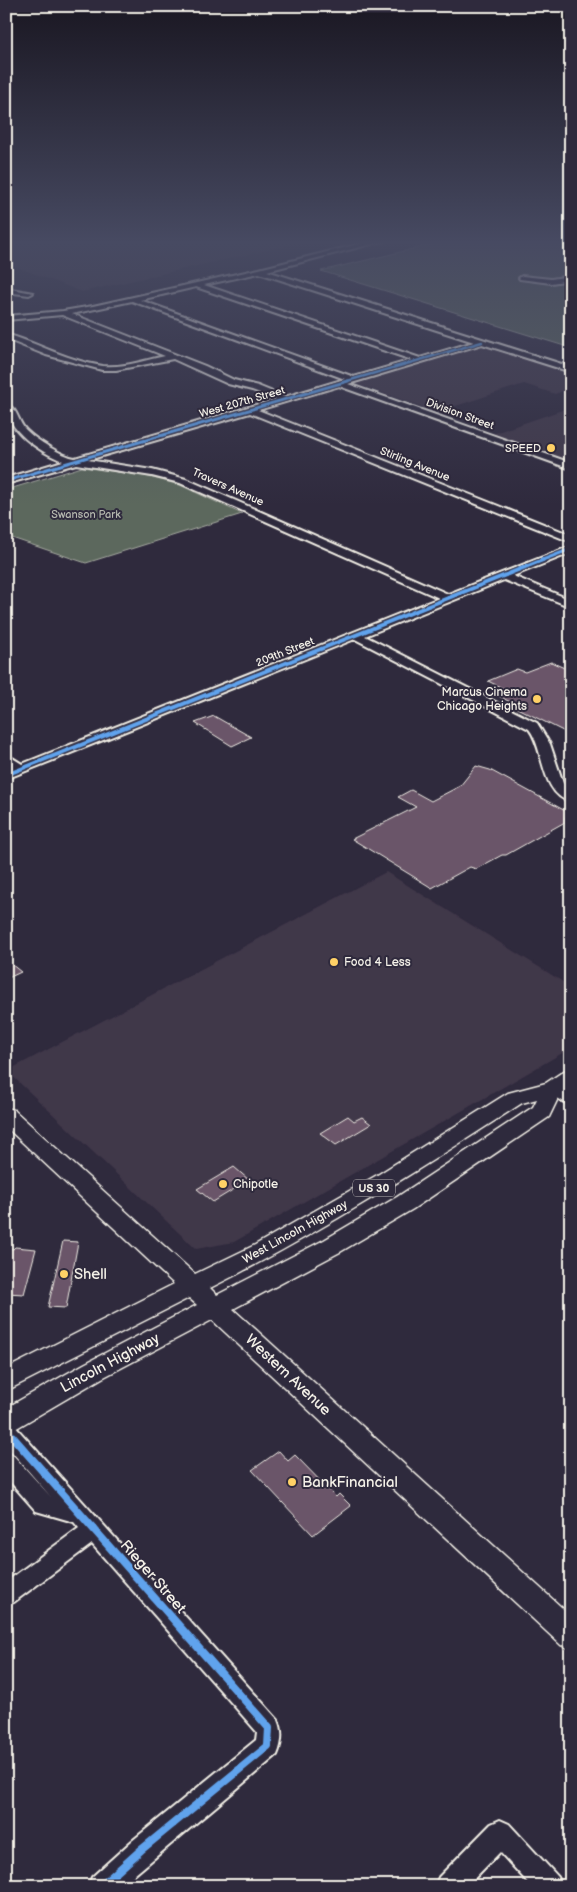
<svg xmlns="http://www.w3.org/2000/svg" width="577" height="1892" font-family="'Balsamiq Sans',sans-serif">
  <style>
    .built { fill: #41374a }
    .green { fill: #5c685d; stroke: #a8aca2 }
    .building { fill: #6a5469; stroke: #f4f1e8 }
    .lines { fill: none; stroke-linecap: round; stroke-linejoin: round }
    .minor-casing { stroke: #f4f1e8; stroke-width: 4 }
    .major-casing { stroke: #f4f1e8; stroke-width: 3 }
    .minor { fill: #2f2a3d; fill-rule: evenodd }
    .major { fill: #2f2a3d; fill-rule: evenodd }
    .cycleway-far4-casing { stroke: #2f2a3d; stroke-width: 4 }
    .cycleway-far3-casing { stroke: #2f2a3d; stroke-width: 5 }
    .cycleway-far2-casing { stroke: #2f2a3d; stroke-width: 6 }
    .cycleway-far1-casing { stroke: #2f2a3d; stroke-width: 9 }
    .cycleway-casing { stroke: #2f2a3d; stroke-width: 11 }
    .cycleway-far4 { stroke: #60a3ed; stroke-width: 2.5 }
    .cycleway-far3 { stroke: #60a3ed; stroke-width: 3 }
    .cycleway-far2 { stroke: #60a3ed; stroke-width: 4 }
    .cycleway-far1 { stroke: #60a3ed; stroke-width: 6 }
    .cycleway { stroke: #60a3ed; stroke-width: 8 }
    .poi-dot { fill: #ffd166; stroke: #2f2a3d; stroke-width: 2 }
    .labels { text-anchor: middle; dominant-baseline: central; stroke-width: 4; stroke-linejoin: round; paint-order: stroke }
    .far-street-label { font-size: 11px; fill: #f4f1e8; stroke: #2f2a3d }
    .far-poi-label { font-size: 11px; fill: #f4f1e8; stroke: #2f2a3d; text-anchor: end }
    .far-park-label { font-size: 11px; fill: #b7bab0; stroke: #2f2a3d }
    .shield { fill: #2f2a3d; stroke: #b9b5b5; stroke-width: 1 }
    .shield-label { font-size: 11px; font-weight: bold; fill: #f4f1e8 }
    .poi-label { font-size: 12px; fill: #f4f1e8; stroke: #2f2a3d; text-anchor: start }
    .street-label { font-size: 12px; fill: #f4f1e8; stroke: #2f2a3d }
    .near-poi-label { font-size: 15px; fill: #f4f1e8; stroke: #2f2a3d; text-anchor: start }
    .near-street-label { font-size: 15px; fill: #f4f1e8; stroke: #2f2a3d }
  </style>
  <rect width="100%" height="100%" fill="#2f2a3d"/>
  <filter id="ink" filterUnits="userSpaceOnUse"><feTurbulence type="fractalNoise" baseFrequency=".02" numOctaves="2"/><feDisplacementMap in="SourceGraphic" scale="10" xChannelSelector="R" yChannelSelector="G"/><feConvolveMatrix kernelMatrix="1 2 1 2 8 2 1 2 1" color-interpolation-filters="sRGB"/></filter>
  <g filter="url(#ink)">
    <!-- built -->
    <g class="built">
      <polygon points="6,240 312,240 82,292 6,263"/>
      <polygon points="481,344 571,372 571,388 555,394 524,384 437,412 354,383"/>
      <polygon points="571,407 571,462 492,434"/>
      <polygon points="386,872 571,987 571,1048 234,1242 196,1249 7,1071"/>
    </g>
    <!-- green -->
    <g class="green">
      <polygon points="450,240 552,240 571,245 571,348 321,271"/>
      <polygon points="82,467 145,476 180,485 242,514 86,563 6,536 6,490"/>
    </g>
    <!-- building -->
    <g class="building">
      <polygon points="551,662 571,671 571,735 507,703 510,702 497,695 508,691 488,681 517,669 525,672"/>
      <polygon points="214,716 251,737 232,746 195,723"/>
      <polygon points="476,766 490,770 571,814 565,817 565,822 506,855 502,855 476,869 470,867 432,888 352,839 416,807 398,797 411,790 431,801 460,786"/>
      <polygon points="6,960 21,972 6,979"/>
      <polygon points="348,1116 354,1121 362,1117 371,1124 336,1145 320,1133"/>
      <polygon points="234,1167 249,1180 213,1202 197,1189"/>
      <polygon points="63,1241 78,1242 66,1308 48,1307"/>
      <polygon points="15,1247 36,1249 24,1294 6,1293 6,1248 13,1249"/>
      <polygon points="279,1451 288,1461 295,1455 336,1497 339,1494 351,1506 313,1535 252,1470"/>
    </g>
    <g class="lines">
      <defs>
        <g id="minor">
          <path d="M375 240H387L267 271 571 367V372L482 344 348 384 571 463V469L339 386 258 410 571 535V542L250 413 88 460 152 470 186 479 448 594 571 546V553L513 576 571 600V607L504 580 365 636 537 723 550 744 563 783 571 792V802C540 794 545 749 529 729L355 639 6 779V770L12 768 6 764V754L22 764 439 598 180 483 152 476 76 464 6 484V478L63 461C40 452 6 430 6 404 19 409 17 422 27 431 36 440 62 456 75 458L276 399 252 390 228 384 173 359 116 370H102L46 355 6 339V334C37 343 71 362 103 366 123 368 146 360 165 356L62 315 6 320V316L63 311 93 306 259 269ZM259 273 474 342 420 358 204 285ZM196 287 412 360 354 377 140 300ZM132 301 345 379 285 397 258 386 234 380 205 366 72 314Z"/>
          <polygon points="522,276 551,279 571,276 571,280 551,283 520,279 519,278"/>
          <polygon points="6,288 33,293 29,295 6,292"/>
          <polygon points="553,1082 571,1092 571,1106 547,1092 545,1088 547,1084"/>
          <path d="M6 1421 13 1424 278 1720C283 1731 282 1743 277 1755L121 1886H88L92 1877 132 1841 256 1740 257 1732 92 1544 14 1602 6 1605V1582L79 1528 74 1522 36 1511 6 1477V1453L14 1456 51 1497 6 1445Z"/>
          <polygon points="500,1820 509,1824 558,1877 562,1886 531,1886 500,1852 467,1886 435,1886 439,1877 491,1824"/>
        </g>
        <path id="major" d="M571 1069V1086L561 1092 549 1117 413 1209 340 1252 233 1309 571 1616V1649L561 1645 212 1320 102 1378 15 1429 6 1432V1408L84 1364 197 1305 189 1298 6 1391V1369L174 1284 6 1127V1108L14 1110 195 1274 255 1245 379 1174 508 1093 546 1083 564 1071ZM537 1099 533 1107 397 1197 324 1240 217 1295 210 1288C318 1234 420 1169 522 1103Z"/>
      </defs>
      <!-- minor casing -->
      <use href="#minor" class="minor-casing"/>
      <!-- major casing -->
      <use href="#major" class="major-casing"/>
      <!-- minor -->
      <use href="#minor" class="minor"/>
      <!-- major -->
      <use href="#major" class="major"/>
      <defs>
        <polyline id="cycleway-far4" points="344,382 482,342"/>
        <g id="cycleway-far3">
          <polyline points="6,481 348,381"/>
          <polyline points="540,561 571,549"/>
        </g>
        <polyline id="cycleway-far2" points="6,775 543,560"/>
        <polyline id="cycleway-far1" points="6,1430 11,1435"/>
        <polyline id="cycleway" points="10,1434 269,1728 268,1746 141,1850 101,1886"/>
      </defs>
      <!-- cycleway-far4 casing -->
      <use href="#cycleway-far4" class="cycleway-far4-casing"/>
      <!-- cycleway-far3 casing -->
      <use href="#cycleway-far3" class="cycleway-far3-casing"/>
      <!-- cycleway-far2 casing -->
      <use href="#cycleway-far2" class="cycleway-far2-casing"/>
      <!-- cycleway-far1 casing -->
      <use href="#cycleway-far1" class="cycleway-far1-casing"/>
      <!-- cycleway casing -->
      <use href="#cycleway" class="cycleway-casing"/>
      <!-- cycleway-far4 -->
      <use href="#cycleway-far4" class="cycleway-far4"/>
      <!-- cycleway-far3 -->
      <use href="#cycleway-far3" class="cycleway-far3"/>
      <!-- cycleway-far2 -->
      <use href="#cycleway-far2" class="cycleway-far2"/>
      <!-- cycleway-far1 -->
      <use href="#cycleway-far1" class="cycleway-far1"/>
      <!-- cycleway -->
      <use href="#cycleway" class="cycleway"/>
    </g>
  </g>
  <!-- sky -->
  <linearGradient id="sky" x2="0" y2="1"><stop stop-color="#1a1722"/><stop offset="0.48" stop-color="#474a62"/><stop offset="1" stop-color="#474a62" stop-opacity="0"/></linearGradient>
  <rect width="577" height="505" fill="url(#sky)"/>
  <!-- markers -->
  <g class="poi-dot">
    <circle cx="551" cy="448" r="5"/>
    <circle cx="537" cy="699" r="5"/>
    <circle cx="334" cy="962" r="5"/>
    <circle cx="223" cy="1184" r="5"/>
    <circle cx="64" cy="1274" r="5"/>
    <circle cx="292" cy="1482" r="5"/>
  </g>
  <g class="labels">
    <!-- far-street labels -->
    <g class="far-street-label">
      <text transform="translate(242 402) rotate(-16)">West 207th Street</text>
      <text transform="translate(460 414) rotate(20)">Division Street</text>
      <text transform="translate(415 464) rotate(22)">Stirling Avenue</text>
      <text transform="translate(228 487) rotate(24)">Travers Avenue</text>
      <text transform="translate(285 652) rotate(-22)">209th Street</text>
    </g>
    <!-- far-poi labels -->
    <g class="far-poi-label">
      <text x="541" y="448">SPEED</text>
    </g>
    <!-- far-park labels -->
    <g class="far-park-label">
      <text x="86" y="514">Swanson Park</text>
    </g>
    <!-- shield labels -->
    <rect class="shield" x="353" y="1179.5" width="42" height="17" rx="4"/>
    <g class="shield-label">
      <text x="374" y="1188">US 30</text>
    </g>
    <!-- poi labels -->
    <g class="poi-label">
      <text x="527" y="692" text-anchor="end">Marcus Cinema<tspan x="527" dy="14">Chicago Heights</tspan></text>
      <text x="344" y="962">Food 4 Less</text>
      <text x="233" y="1184">Chipotle</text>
    </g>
    <!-- street labels -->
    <g class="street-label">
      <text transform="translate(295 1232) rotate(-29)">West Lincoln Highway</text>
    </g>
    <!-- near-poi labels -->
    <g class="near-poi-label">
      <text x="74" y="1274">Shell</text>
      <text x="302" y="1482">BankFinancial</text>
    </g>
    <!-- near-street labels -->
    <g class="near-street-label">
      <text transform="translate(110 1363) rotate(-28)">Lincoln Highway</text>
      <text transform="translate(288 1375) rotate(43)">Western Avenue</text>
      <text transform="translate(153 1577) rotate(49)">Rieger Street</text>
    </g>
  </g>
  <!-- margin -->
  <rect width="577" height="1892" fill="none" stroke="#2f2a3d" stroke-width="25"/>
  <rect x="12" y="12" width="552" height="1867" fill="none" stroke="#f4f1e8" stroke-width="2" filter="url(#ink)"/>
</svg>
